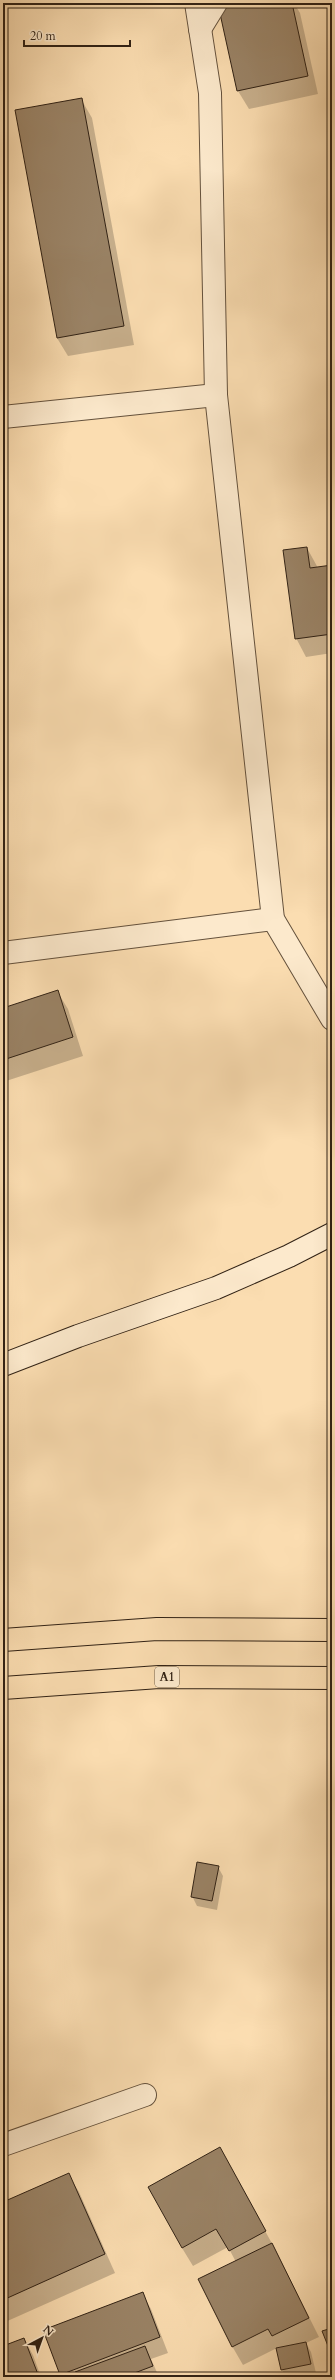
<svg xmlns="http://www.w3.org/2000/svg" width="335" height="2380" font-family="Cardo,serif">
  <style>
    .shadow { fill: #0003 }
    .building { fill: #9a8366; stroke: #312215 }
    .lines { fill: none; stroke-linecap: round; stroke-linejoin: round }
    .street-casing { stroke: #64513c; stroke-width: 24 }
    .secondary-casing { stroke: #312215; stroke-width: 24 }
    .highway-casing { stroke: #312215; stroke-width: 24 }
    .street { stroke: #fce9cc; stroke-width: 22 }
    .secondary { stroke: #fce9cc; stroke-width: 22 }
    .highway { stroke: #fbddb1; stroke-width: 22 }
    .labels { text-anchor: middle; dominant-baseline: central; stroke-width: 3.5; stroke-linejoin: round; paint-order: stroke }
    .shield { fill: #fce9cc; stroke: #6e5e4c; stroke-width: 1 }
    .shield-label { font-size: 12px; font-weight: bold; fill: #312215 }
  </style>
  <rect width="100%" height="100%" fill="#fbddb1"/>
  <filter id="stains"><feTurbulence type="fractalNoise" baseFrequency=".005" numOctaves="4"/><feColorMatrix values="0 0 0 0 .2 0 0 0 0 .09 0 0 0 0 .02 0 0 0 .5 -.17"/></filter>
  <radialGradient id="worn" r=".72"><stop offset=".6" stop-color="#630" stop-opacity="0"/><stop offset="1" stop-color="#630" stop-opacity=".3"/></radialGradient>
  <!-- shadow -->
  <g class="shadow">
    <polygon points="252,3 294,3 300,13 318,94 249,109 238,91"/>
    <polygon points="81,99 92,118 134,345 68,356 57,338"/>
    <polygon points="307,548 318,568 332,566 332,653 306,657 296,638"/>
    <polygon points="57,991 68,1009 83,1056 3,1082 3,1009"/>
    <polygon points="218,1867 223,1876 217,1910 197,1906 192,1896"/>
    <polygon points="230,2167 275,2249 319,2337 306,2343 311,2352 316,2373 286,2377 282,2370 277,2348 243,2365 232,2346 236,2262 228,2247 193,2266 182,2248"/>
    <polygon points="68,2174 79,2192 115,2273 3,2323 3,2203"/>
    <polygon points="142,2293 151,2309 168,2353 151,2359 159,2377 63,2377 61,2375"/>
    <polygon points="24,2339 33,2355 41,2377 3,2377 3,2347"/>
  </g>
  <!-- building -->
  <g class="building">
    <polygon points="247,3 292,3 308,76 237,91 219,9"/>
    <polygon points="82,98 124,326 57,338 15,110"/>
    <polygon points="307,547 310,568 332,565 332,634 295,639 283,550"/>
    <polygon points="58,990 73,1037 3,1060 3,1008"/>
    <polygon points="197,1862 219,1866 212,1901 191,1897"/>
    <polygon points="220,2147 266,2231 229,2251 216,2229 182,2248 148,2187"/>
    <polygon points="69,2173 105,2254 3,2300 3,2202"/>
    <polygon points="272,2243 309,2318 272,2336 268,2329 232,2347 198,2279"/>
    <polygon points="143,2292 160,2337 60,2375 43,2330"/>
    <polygon points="332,2328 332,2356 322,2331"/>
    <polygon points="24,2338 39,2377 3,2377 3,2346"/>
    <polygon points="306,2342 311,2364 281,2370 276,2348"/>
    <polygon points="145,2346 153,2366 124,2377 77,2377 75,2372"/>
  </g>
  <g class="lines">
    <defs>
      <g id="street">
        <polyline points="196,3 210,93 216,395 273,919 332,1019"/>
        <polyline points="200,29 216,3"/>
        <polyline points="3,417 216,395"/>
        <polyline points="3,953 273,919"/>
        <polyline points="3,2145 145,2095"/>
      </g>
      <polyline id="secondary" points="3,1365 78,1336 216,1288 289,1256 332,1234"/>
      <g id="highway">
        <polyline points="3,1640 157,1629 332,1630"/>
        <polyline points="3,1688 159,1677 332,1678"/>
      </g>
    </defs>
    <!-- street casing -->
    <use href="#street" class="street-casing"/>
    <!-- secondary casing -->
    <use href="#secondary" class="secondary-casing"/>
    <!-- highway casing -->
    <use href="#highway" class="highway-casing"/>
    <!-- street -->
    <use href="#street" class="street"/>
    <!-- secondary -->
    <use href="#secondary" class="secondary"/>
    <!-- highway -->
    <use href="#highway" class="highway"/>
  </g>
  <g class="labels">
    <!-- shield labels -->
    <rect class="shield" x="155" y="1667" width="24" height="20" rx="3"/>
    <g class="shield-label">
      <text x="167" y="1677">A1</text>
    </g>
  </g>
  <!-- margin -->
  <rect width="335" height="2380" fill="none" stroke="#fbddb1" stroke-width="16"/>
  <rect x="4" y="4" width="327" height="2372" fill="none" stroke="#312215" stroke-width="2"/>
  <rect x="8" y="8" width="319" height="2364" fill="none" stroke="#312215"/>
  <!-- north arrow -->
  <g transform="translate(42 2338) rotate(41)" stroke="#fce9cc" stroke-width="3" paint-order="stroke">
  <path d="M0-3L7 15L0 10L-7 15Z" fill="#312215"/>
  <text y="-6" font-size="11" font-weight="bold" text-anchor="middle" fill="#312215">N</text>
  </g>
  <!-- scale -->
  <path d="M24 40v6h106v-6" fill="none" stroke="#312215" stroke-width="2"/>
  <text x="30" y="40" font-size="12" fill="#312215" stroke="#fce9cc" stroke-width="3" paint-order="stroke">20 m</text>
  <rect width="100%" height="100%" filter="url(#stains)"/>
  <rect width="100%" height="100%" fill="url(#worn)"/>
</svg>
